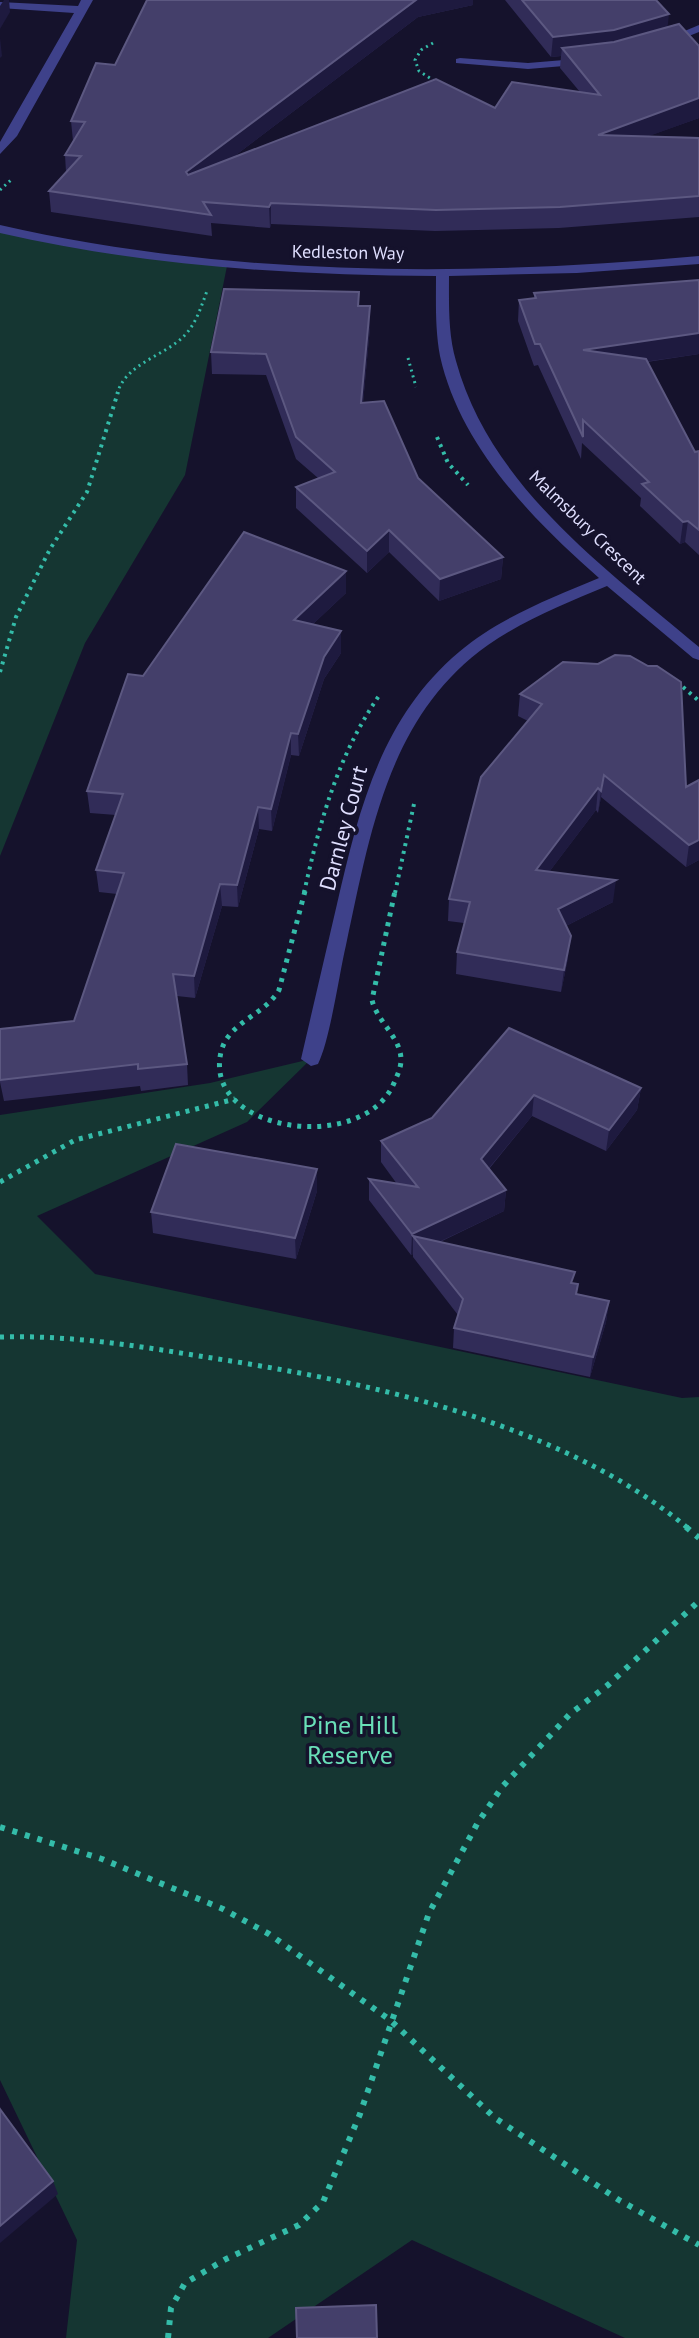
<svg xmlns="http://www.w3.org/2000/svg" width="699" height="2338" font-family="'PT Sans',sans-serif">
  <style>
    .green { fill: #153632 }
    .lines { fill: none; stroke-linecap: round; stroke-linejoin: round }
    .path-far3 { stroke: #34bca9; stroke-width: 3; stroke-dasharray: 2 4; stroke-linecap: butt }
    .path-far2 { stroke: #34bca9; stroke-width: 4; stroke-dasharray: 3 5; stroke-linecap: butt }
    .path-far1 { stroke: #34bca9; stroke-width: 5; stroke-dasharray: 4 6; stroke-linecap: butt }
    .path { stroke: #34bca9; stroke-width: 6; stroke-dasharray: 5 8; stroke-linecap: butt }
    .minor { fill: #3e418a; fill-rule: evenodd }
    .wall { fill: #312c58 }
    .shaded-wall { fill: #1e1a3f }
    .building { fill: #443f6a; stroke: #5c5881; stroke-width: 2 }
    .labels { text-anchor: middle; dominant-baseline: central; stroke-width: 7; stroke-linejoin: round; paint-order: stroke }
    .far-street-label { font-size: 18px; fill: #dfdefe; stroke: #15122c }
    .street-label { font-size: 22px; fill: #dfdefe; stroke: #15122c }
    .near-park-label { font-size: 26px; fill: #69dfb8; stroke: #15122c }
  </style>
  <rect width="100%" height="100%" fill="#15122c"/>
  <!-- green -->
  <g class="green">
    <polygon points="0,229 227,266 185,475 85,643 0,856"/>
    <polygon points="311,1059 247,1122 37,1216 95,1274 682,1398 699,1397 699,2338 625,2338 412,2240 268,2338 66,2338 77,2240 0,2080 0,1115 210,1083"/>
  </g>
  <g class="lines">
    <!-- path-far3 -->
    <g class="path-far3">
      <polyline points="433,43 421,50 415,60 419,71 436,82"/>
      <polyline points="0,190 11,180"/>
      <polyline points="408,358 416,387"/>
      <path d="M117 394C126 363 163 357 184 336 196 324 201 307 207 291"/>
    </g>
    <!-- path-far2 -->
    <g class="path-far2">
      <polyline points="437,437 448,463 468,485"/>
      <polyline points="0,672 16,617 50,549 87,492 118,392"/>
      <polyline points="683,687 699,701"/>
      <path d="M304 893C320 821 338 754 381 693"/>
      <polyline points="395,893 414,804"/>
    </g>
    <!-- path-far1 -->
    <g class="path-far1">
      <path d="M305 891 279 990C265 1015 228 1022 221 1052 202 1133 364 1155 394 1083 397 1076 401 1068 401 1060 401 1037 377 1022 372 1000L395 891"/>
      <polyline points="0,1182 75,1140 235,1099"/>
      <path d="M0 1337C67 1335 133 1345 199 1356 363 1381 558 1420 689 1529"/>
    </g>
    <!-- path -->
    <g class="path">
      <polyline points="686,1527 699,1538"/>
      <polyline points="0,1827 102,1859 223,1909 269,1934 390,2020 495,2118 619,2200 699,2245"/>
      <polyline points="168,2338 171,2308 185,2283 226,2259 299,2225 323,2202 360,2114 429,1913 477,1824 502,1787 570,1714 608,1685 699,1601"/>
    </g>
    <!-- minor -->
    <g class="minor">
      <polygon points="81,0 93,0 17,136 0,154 0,142 74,13 0,8 0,2 78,6"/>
      <polygon points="699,25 699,32 666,45 656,43"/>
      <polygon points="460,58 528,63 588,58 594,61 588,64 528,69 456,63 456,59"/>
      <path d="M0 225C227 277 468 277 699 256V264L577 273 449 276C449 304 448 334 456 361 490 486 605 568 699 647V660L693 658 607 586C566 603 524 620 488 645 388 716 370 834 346 945 339 975 330 1040 318 1064L311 1066 301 1059C313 1007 325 956 337 904 359 809 381 718 459 652 499 618 551 598 599 578 532 519 460 446 440 356 435 329 436 302 436 276 289 275 143 266 0 233Z"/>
    </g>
  </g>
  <!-- wall -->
  <g class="wall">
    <polygon points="147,0 473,0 473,5 418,17 232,158 580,92 560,68 561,56 551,57 505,0 656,0 667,28 699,46 699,118 648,136 699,137 699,217 559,228 435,231 271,224 270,228 211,223 212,236 51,212 49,191 66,172 65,155 73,141 71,121 115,65"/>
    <polygon points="699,280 699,354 647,362 695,452 699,451 699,555 685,542 680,544 640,506 641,498 582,443 581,459 538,365 534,366 518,321 519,300 534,299 534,293"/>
    <polygon points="359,306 370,306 370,327 363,403 418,478 503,557 501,579 439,601 389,552 367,573 296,508 296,487 318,478 296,459 266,375 212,374 211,352"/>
    <polygon points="346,571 346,593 313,624 341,653 324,679 299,756 291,755 272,831 259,829 238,907 222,906 195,998 177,996 187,1064 188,1085 141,1091 140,1086 4,1101 0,1082 0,1029 74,1021 117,894 99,892 96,870 116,815 90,813 87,791 143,676"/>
    <polygon points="563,662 686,787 699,860 686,867 601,797 598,813 596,810 549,872 613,902 566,926 568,958 561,992 456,974 457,952 464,923 448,921 449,899 528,721 518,716 520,694"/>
    <polygon points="509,1028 641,1088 637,1110 606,1151 532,1116 489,1169 506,1190 504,1211 440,1242 573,1283 577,1294 609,1301 606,1322 590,1377 453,1348 454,1328 458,1315 413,1257 413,1254 411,1255 369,1200 369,1179 397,1184 381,1162 381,1141 432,1118"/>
    <polygon points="317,1169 317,1191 296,1259 153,1233 151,1212"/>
  </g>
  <!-- shaded-wall -->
  <g class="shaded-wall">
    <polygon points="4,0 9,0 10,12 0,29 0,6"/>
    <polygon points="416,0 473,0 473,5 418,17 187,192 186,172"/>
    <polygon points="669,14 667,33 612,50 562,48 561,56 551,57 553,37"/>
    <polygon points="0,38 2,56 0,58"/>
    <polygon points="699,98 699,118 597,155 598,135"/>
    <polygon points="271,203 271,224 270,228 269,207"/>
    <polygon points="370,306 370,327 361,425 361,403"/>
    <polygon points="699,333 699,354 581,371 583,350"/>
    <polygon points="688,521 685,542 680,544 683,522"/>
    <polygon points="389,530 389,552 367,573 367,551"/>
    <polygon points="503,557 501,579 439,601 440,579"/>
    <polygon points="346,571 346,593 294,642 294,620"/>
    <polygon points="341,631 341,653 324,679 299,756 298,734 324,657"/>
    <polygon points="291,733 291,755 272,831 271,809"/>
    <polygon points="604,775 601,797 598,813 601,791"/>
    <polygon points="598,788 596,810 534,892 536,870"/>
    <polygon points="258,807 259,829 238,907 237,885"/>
    <polygon points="699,840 699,860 686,867 689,845"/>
    <polygon points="616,880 613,902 556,931 558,909"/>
    <polygon points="220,884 222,906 195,998 194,976"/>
    <polygon points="571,936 568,958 561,992 564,970"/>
    <polygon points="641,1088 637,1110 606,1151 609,1130"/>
    <polygon points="534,1095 532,1116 479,1180 481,1159"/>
    <polygon points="317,1169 317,1191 296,1259 295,1238"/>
    <polygon points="506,1190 504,1211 424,1249 413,1236 413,1254 411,1255 412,1234"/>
    <polygon points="609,1301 606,1322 590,1377 593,1357"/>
    <polygon points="53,2181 58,2194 0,2243 0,2226"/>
  </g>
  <!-- building -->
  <g class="building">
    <polygon points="147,0 416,0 186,172 188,175 436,79 495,108 512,82 600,95 562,48 614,42 679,24 699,46 699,98 598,135 699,138 699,196 560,207 436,210 271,203 269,207 203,202 211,215 49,191 81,156 65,155 85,122 71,121 96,63 115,65"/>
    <polygon points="522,0 656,0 669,14 614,30 553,37"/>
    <polygon points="699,280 699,333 583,350 646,359 695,452 699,451 699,530 688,521 683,522 642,484 649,482 583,420 583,437 540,344 535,344 519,300 536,298 534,293"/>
    <polygon points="224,289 359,292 358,306 370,306 361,403 384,401 418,478 503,557 440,579 389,530 367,551 296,487 335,472 296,437 266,354 211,352"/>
    <polygon points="244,532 346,571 294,620 341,631 324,657 298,734 291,733 271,809 258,807 237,885 220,884 194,976 173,974 187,1064 138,1069 138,1064 0,1080 0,1029 74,1021 124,873 96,870 123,794 87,791 128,674 143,676"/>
    <polygon points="615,655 630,656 648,666 657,666 681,682 686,787 699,780 699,840 689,845 604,775 601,791 598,788 536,870 616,880 558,909 571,936 564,970 457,952 470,902 449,899 481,777 542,704 520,694 563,662 598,664"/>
    <polygon points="509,1028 641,1088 609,1130 534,1095 481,1159 506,1190 412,1234 369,1179 418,1187 381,1141 432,1118"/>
    <polygon points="176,1144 317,1169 295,1238 151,1212"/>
    <polygon points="413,1236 575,1272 571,1283 578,1284 576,1294 609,1301 593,1357 454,1328 463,1299"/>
    <polygon points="0,2109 53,2181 0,2226"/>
    <polygon points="376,2305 377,2338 297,2338 296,2308"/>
  </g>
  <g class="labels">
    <!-- far-street labels -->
    <g class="far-street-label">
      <text transform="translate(348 252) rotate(1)">Kedleston Way</text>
      <text transform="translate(588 527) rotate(44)">Malmsbury Crescent</text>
    </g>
    <!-- street labels -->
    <g class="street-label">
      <text transform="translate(343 828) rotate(-75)">Darnley Court</text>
    </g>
    <!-- near-park labels -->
    <g class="near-park-label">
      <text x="350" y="1724">Pine Hill<tspan x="350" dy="30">Reserve</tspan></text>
    </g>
  </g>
</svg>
